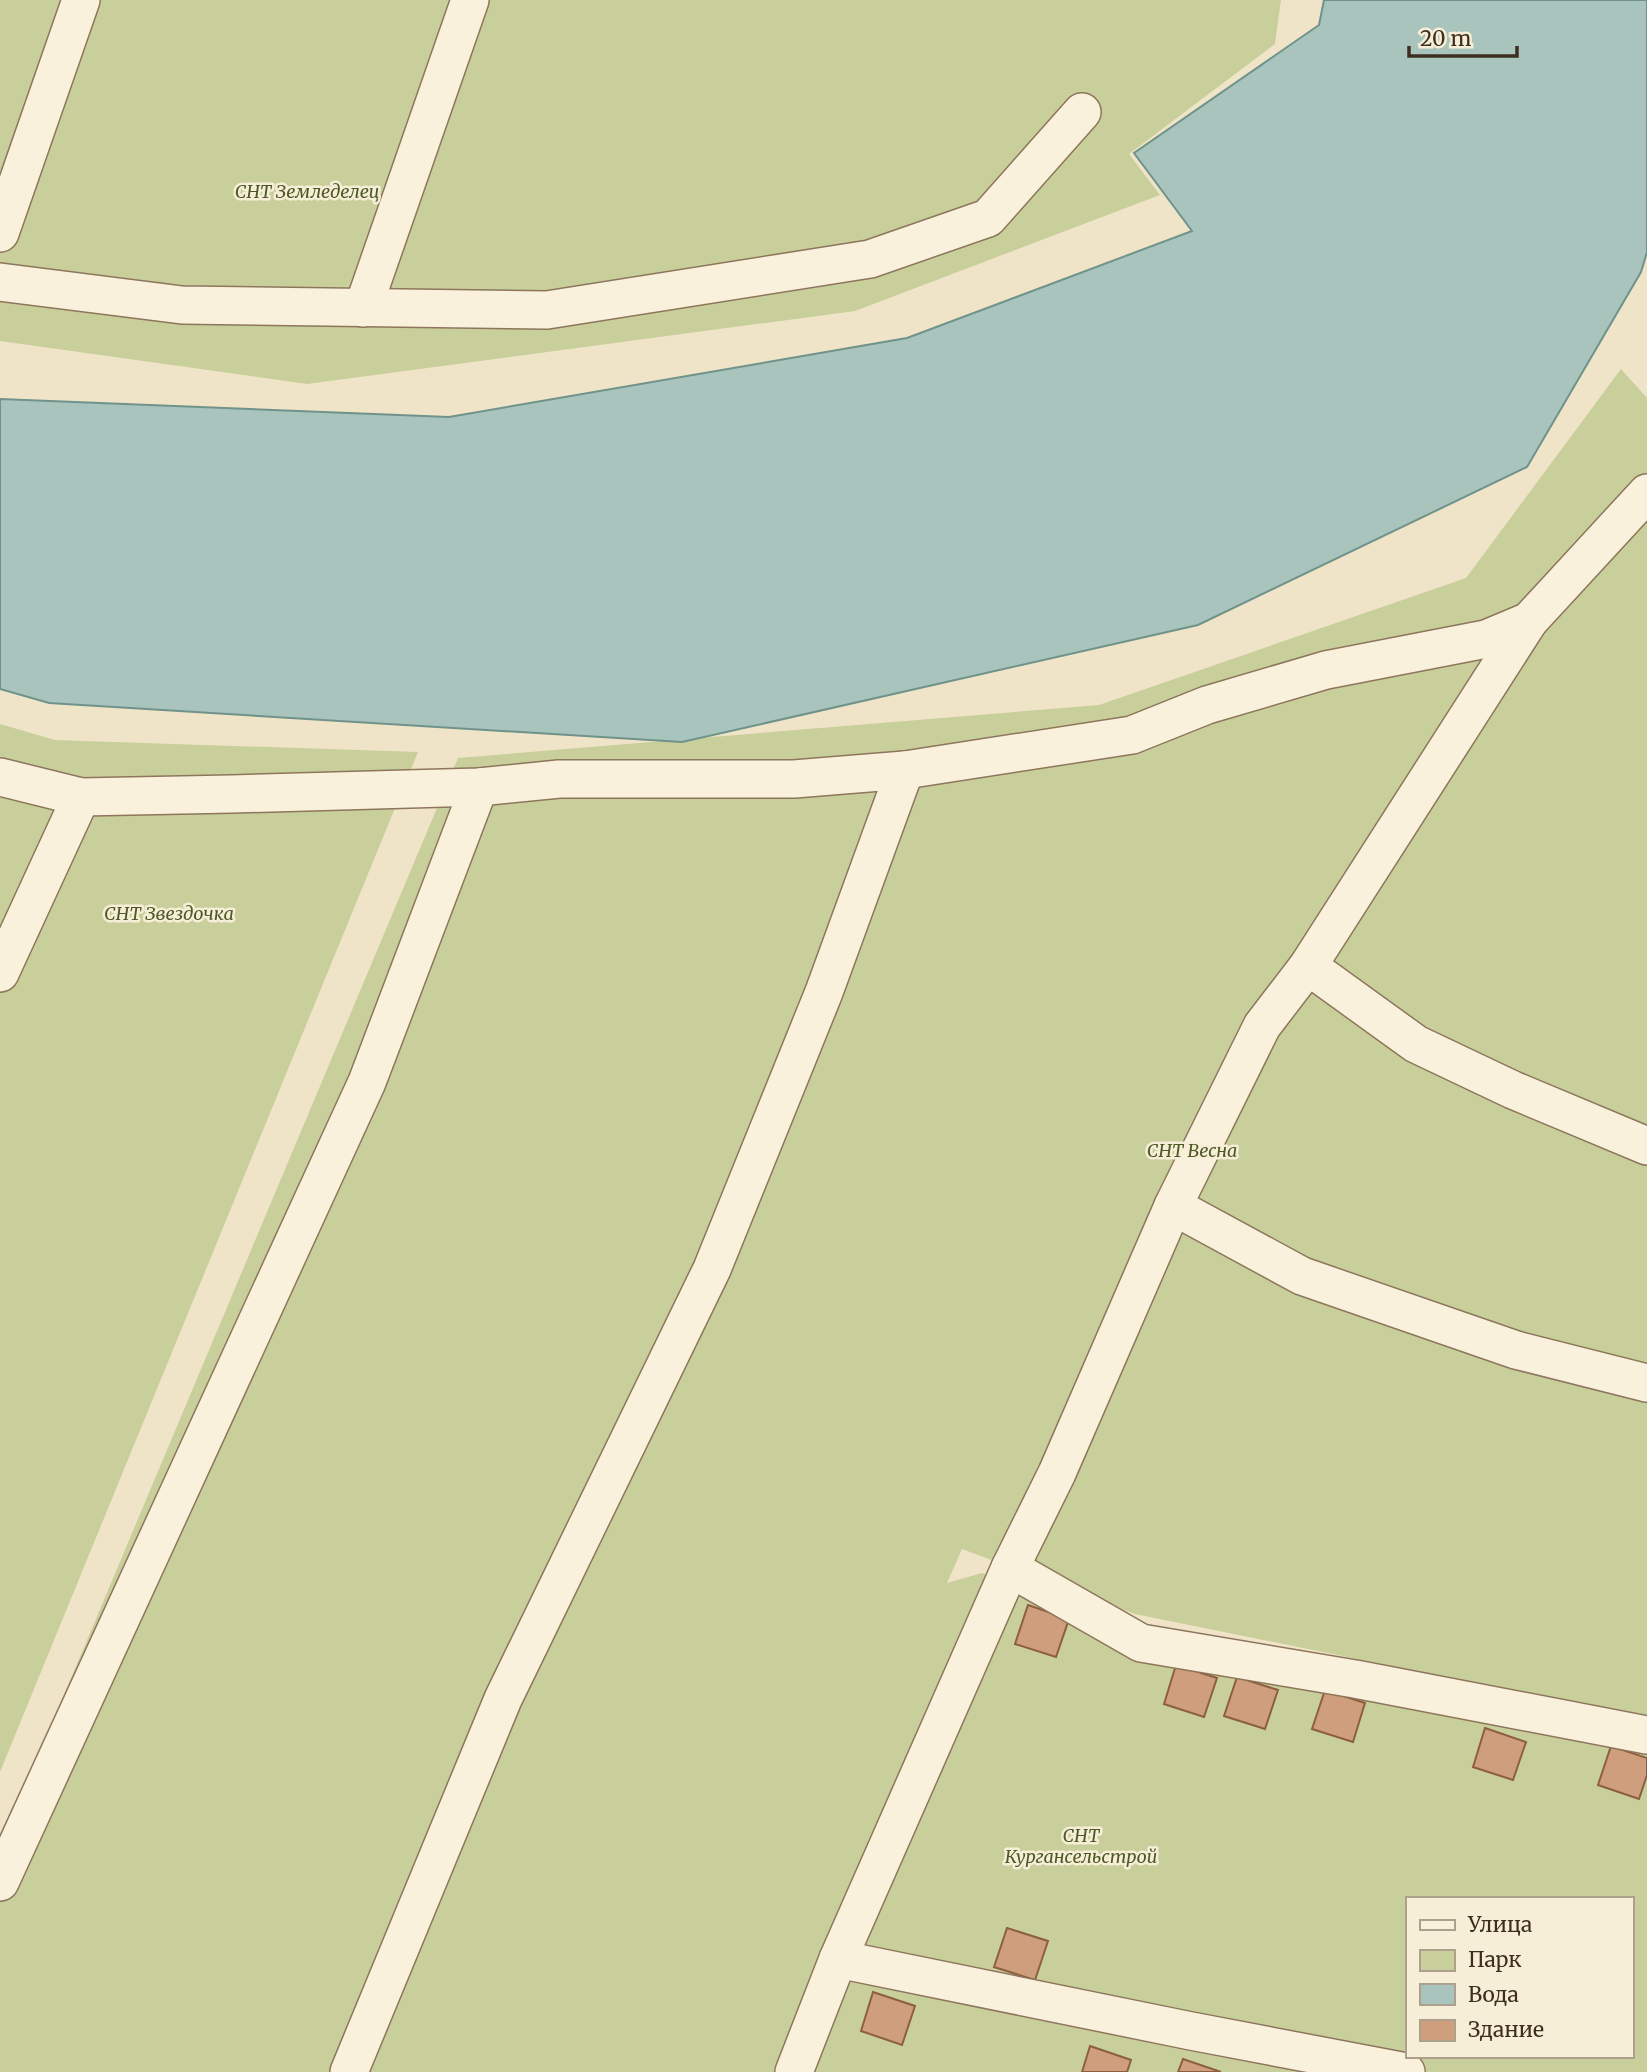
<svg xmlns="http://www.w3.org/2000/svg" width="1647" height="2072" font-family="Merriweather,serif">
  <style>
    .green { fill: #c9cf9b; fill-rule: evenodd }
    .water { fill: #a9c4bc; stroke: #6f938a; stroke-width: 2 }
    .building { fill: #cf9f7d; stroke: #8d5f41; stroke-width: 2 }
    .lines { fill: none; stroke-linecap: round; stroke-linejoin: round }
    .minor-casing { stroke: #8d765c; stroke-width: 40 }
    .minor { stroke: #faf1dc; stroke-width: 37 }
    .labels { text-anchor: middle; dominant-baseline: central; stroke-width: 5; stroke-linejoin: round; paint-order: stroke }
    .park-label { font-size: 18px; font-style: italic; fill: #4d5a26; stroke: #f7eed8 }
  </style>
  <rect width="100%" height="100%" fill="#f0e4c8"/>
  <!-- green -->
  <g class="green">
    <polygon points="0,0 1281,0 1275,44 1129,154 1160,195 855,311 307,384 0,341"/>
    <path d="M1621 369 1647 398V1715L1520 1692 1135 1614 962 1549 947 1583 982 1573 1165 1634 1647 1723V2072H0V1847L458 758 1099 705 1466 578ZM1407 1899H1631V2056H1407Z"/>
    <polygon points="0,724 55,740 418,752 0,1772"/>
  </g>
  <!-- water -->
  <polygon class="water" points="1324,0 1647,0 1647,252 1641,272 1527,467 1198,625 682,742 49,703 0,689 0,399 449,417 907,338 1192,231 1134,153 1319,25"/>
  <!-- building -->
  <g class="building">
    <polygon points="1028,1605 1069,1619 1056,1657 1015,1644"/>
    <polygon points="1176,1665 1217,1678 1204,1717 1164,1704"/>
    <polygon points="1237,1677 1278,1690 1265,1729 1224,1716"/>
    <polygon points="1325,1690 1365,1703 1353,1742 1312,1729"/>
    <polygon points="1485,1728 1526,1742 1513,1780 1473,1767"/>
    <polygon points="1611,1746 1647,1758 1647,1775 1639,1799 1598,1785"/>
    <polygon points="1007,1928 1048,1941 1035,1980 994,1967"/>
    <polygon points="873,1992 915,2006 902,2045 861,2031"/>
    <polygon points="1090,2046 1131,2060 1127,2072 1082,2072"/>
    <polygon points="1183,2059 1221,2072 1178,2072"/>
  </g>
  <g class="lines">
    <defs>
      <g id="minor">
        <polyline points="0,233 81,0"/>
        <polyline points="0,282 182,305 547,310 870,259 988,218 1082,112"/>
        <polyline points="363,308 470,0"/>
        <polyline points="0,777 81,797 232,794 479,787 559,779 794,779 905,770 1132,735 1207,705 1326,670 1486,639 1529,621 1647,493"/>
        <polyline points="1308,966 1416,1044 1513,1090 1647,1146"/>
        <polyline points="0,973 81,797"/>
        <polyline points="1173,1206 1302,1276 1516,1350 1647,1383"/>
        <polyline points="1010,1568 1141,1643 1355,1679 1647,1735"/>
        <polyline points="0,1882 367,1082 479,787"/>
        <polyline points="838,1959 1191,2031 1406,2072"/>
        <polyline points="349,2072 503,1699 712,1269 824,992 905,770"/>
        <polyline points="794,2072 838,1959 1010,1568 1057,1473 1173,1206 1262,1026 1308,966 1529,621"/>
      </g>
    </defs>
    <!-- minor casing -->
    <use href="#minor" class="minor-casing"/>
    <!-- minor -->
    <use href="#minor" class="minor"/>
  </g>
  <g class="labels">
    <!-- park labels -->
    <g class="park-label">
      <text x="307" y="191">СНТ Земледелец</text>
      <text x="169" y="913">СНТ Звездочка</text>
      <text x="1192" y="1150">СНТ Весна</text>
      <text x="1081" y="1835">СНТ<tspan x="1081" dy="21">Кургансельстрой</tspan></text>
    </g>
  </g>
  <!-- legend -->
  <rect x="1406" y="1897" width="228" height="161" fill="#f7eed8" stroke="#ada18e" stroke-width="2"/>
  <rect x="1420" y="1920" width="35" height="10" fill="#faf1dc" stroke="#ada18e" stroke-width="2"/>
  <text x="1468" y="1932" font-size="21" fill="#3d2e20">Улица</text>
  <rect x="1420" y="1950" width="35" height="21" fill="#c9cf9b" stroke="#ada18e" stroke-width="2"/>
  <text x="1468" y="1967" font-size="21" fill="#3d2e20">Парк</text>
  <rect x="1420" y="1984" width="35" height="21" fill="#a9c4bc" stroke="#ada18e" stroke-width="2"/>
  <text x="1468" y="2002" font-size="21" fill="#3d2e20">Вода</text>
  <rect x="1420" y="2020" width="35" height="21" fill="#cf9f7d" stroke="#ada18e" stroke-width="2"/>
  <text x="1468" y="2037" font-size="21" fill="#3d2e20">Здание</text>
  <!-- scale -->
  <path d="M1409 46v10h108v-10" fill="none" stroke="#3d2e20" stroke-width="3.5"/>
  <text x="1420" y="46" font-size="21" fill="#3d2e20" stroke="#f7eed8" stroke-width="5" paint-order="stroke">20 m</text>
</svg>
